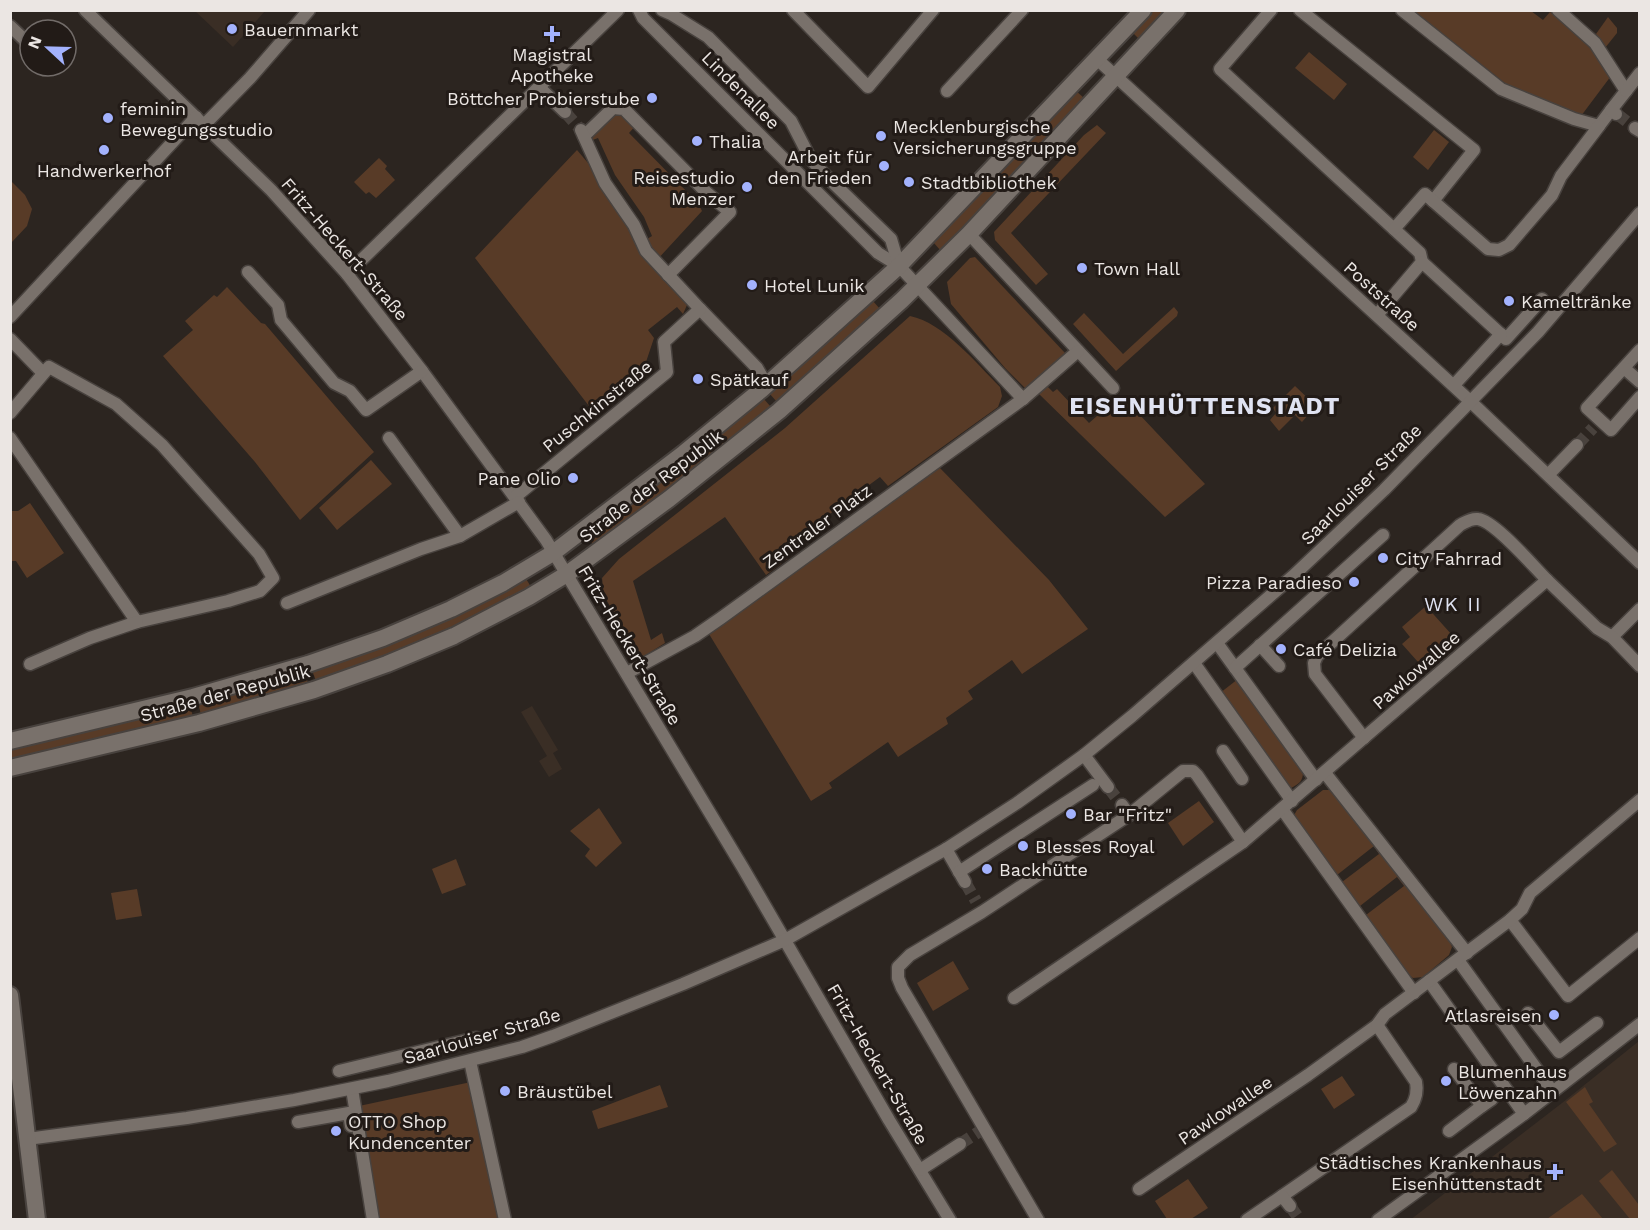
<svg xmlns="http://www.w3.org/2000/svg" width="1650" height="1230" font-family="'Work Sans',sans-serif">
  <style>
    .built { fill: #3a2e25 }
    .green { fill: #583b27; fill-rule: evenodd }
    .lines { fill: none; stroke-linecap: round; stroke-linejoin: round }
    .street-tunnel { stroke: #49423d; stroke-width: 12; stroke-dasharray: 12 6; stroke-linecap: butt }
    .street-casing { stroke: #48423e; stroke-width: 15 }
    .secondary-casing { stroke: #48423e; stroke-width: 20 }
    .street { stroke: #79716b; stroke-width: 12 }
    .secondary { stroke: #79716b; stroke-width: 16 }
    .poi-dot { fill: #a3b2fd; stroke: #221b17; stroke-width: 2 }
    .labels { text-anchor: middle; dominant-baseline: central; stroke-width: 6; stroke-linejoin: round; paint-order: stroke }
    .poi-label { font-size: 18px; fill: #ebe6e3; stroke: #221b17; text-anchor: start }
    .street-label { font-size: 18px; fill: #ebe6e3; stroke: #221b17 }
    .neighbourhood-label { font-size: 20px; letter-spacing: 1.5px; fill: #e0e3f2; stroke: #221b17 }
    .district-label { font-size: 24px; font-weight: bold; letter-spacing: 1.5px; fill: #e0e3f2; stroke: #221b17 }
  </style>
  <rect width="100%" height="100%" fill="#2c2520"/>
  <!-- built -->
  <g class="built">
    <polygon points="195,11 265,11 233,47"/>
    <polygon points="532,706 558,750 553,753 562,769 549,777 539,761 547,756 521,712"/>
    <polygon points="1639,1041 1639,1219 1410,1220 1562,1103"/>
  </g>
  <!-- green -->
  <g class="green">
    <polygon points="1150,11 1166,11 1139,39 1131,31"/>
    <polygon points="1414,11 1531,11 1543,20 1550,12 1589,44 1611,76 1581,116 1506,84"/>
    <polygon points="1608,17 1617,28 1617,33 1605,48 1596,34"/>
    <polygon points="1309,52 1347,84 1334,100 1295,68"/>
    <polygon points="1075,90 1084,98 941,251 933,242"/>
    <polygon points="613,108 638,123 629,133 698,203 702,211 656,261 681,289 687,305 683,314 677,307 648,330 654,338 646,362 619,383 620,386 592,410 475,258 577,150 605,183 642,242 652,236 644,217 615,175 598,138 587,142"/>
    <polygon points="1097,125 1106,133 1011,233 1048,274 1036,285 995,240 994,232 1084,135"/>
    <polygon points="1434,130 1449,142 1428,170 1413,157"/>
    <polygon points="379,158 387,166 385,169 395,180 376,198 369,192 366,194 354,182"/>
    <polygon points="11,181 25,195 32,209 27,226 11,243"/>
    <polygon points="975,257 1065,353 1025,388 1005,368 951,304 947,282 970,258"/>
    <polygon points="227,287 261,323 265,324 374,452 300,520 255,462 163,356 193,330 185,321 214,295 217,297"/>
    <polygon points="872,300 880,309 777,402 769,393"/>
    <polygon points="1174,307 1178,312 1177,316 1116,371 1073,324 1084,313 1123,354"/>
    <path d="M910 316C944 323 976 363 1000 387L1002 396 998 407 888 486 880 477 785 547 791 556 766 575 725 517 633 581 651 640 662 633 665 643 641 658 604 596 602 578 619 559 785 428Z"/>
    <polygon points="1047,386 1053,392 1057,389 1089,423 1121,395 1205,484 1165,517 1038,393"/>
    <polygon points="1295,386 1316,406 1302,422 1295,415 1279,431 1270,420 1276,413 1273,408"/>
    <polygon points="763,398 771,407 722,448 594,546 587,537"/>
    <polygon points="371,460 392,484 337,530 319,508"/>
    <polygon points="939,467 1049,580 1088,629 1022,674 1012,660 968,691 973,699 946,718 948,724 898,757 888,742 829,783 832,788 811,801 709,634"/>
    <polygon points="30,503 64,553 27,578 16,561 11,561 10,511 18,511"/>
    <polygon points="525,577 531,587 473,619 409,648 316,681 312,670"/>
    <polygon points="1426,606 1452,635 1418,662 1402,644 1410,637 1402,627"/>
    <polygon points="305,672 308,684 201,715 198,702"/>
    <path d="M1238 679 1303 772C1303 781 1299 784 1291 788L1285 785 1220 693Z"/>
    <polygon points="190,705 193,717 12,761 10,748"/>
    <path d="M1323 790H1330L1449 939 1452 947 1449 955 1423 977 1413 978 1405 972 1293 817 1297 810ZM1374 846 1379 854 1342 882 1337 875ZM1397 877 1404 886 1366 915 1360 906Z"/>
    <polygon points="1199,801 1214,822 1183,846 1168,823"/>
    <polygon points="599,808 622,843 596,867 585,856 590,849 570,831"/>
    <polygon points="456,859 466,885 442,894 432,869"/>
    <polygon points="137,889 142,916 116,920 111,893"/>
    <polygon points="953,961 969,989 933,1011 917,983"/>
    <polygon points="1342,1076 1355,1095 1334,1109 1321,1089"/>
    <polygon points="471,1082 501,1219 379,1219 359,1106"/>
    <polygon points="660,1085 668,1107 598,1129 592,1111"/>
    <polygon points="1585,1087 1593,1102 1589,1104 1617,1144 1604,1152 1566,1102"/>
    <polygon points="1612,1170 1639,1205 1639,1219 1630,1219 1599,1181"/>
    <polygon points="1188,1179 1208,1208 1191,1219 1167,1219 1155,1201"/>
    <polygon points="1582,1194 1603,1219 1547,1219"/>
  </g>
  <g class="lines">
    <!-- street-tunnel -->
    <g class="street-tunnel">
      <polyline points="565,112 581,130"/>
      <polyline points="1617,114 1635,128"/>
      <polyline points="1577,445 1593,428"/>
      <polyline points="1108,787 1122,805"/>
      <polyline points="965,882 976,901"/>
      <polyline points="960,1144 980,1131"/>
      <polyline points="1290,1206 1300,1220"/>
    </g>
    <defs>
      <g id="street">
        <polyline points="85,10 271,190 347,274 422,371 546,540 743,868 889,1120 950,1220"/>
        <polyline points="639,10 643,18 878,253 899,266 1023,399"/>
        <polyline points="662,10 671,14 708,37 791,121 810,158 823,173 891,239 899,266"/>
        <polyline points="793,10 868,87 933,10"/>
        <polyline points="1271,10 1220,69 1420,253 1422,262 1377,315"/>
        <polyline points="1300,10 1474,150 1433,201"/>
        <polyline points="1402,10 1501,89 1574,119 1599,126 1611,110"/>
        <polyline points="1558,10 1595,43 1626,91 1611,110 1616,114"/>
        <polyline points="10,26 30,45"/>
        <polyline points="1097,59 1470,401 1640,563"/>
        <polyline points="540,88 565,112"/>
        <polyline points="947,91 1022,10"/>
        <polyline points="1626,91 1640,73"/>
        <polyline points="204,125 250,78 309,10"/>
        <polyline points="1635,128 1640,131"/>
        <polyline points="584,136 613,108 624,109 707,193 730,212 668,275"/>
        <polyline points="1394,229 1425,194 1488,249 1499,250 1509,245 1552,195 1561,176 1599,126"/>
        <polyline points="969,234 1113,388"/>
        <polyline points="1422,262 1506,339 1542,299"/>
        <polyline points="248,272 278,305 281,320 334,383 350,391 366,410 422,371"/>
        <polyline points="347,274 618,10"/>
        <polyline points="700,309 757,368 766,384"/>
        <polyline points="10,317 196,117"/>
        <polyline points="10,339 43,373"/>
        <polyline points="1640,350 1587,408 1611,430 1640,397"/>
        <polyline points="1624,368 1640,382"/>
        <polyline points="1454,385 1501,334"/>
        <polyline points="10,413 49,367 116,404 162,445 259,554 273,578 260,591 228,601 137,622 10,438"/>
        <polyline points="1549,474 1577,445"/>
        <polyline points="515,497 667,372 664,342 700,309 646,251 634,225 605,183 581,130"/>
        <polyline points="460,536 519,502"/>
        <polyline points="287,603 421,549 460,536 389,438"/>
        <polyline points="1612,637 1640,609"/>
        <polyline points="1217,643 1316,780"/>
        <polyline points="1260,645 1279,666"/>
        <polyline points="1194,663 1292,801"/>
        <polyline points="30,664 90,638 137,622"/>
        <polyline points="1235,668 1383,535"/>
        <polyline points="627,673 695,636 721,618 1023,399 1078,351"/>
        <path d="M1364 738 1315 674 1314 663 1317 656 1460 525C1466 522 1471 518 1478 519 1495 521 1533 566 1547 580"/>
        <polyline points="1223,751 1242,779"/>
        <polyline points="1084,755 1108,787"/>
        <polyline points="1325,773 1467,953"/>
        <polyline points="1122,805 1129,815"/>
        <polyline points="1282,809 1414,993"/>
        <polyline points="946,849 965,882"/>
        <polyline points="959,872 1093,785"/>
        <polyline points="1510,920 1568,996 1640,938"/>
        <polyline points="1458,960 1553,1092"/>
        <polyline points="1429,981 1524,1114"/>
        <polyline points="1014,998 1243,842 1547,580 1597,628 1612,637 1640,666"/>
        <polyline points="1528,1013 1559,1052 1597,1023"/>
        <polyline points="470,1061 505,1220"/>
        <polyline points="1454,1069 1482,1106 1492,1099"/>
        <polyline points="339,1071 476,1038"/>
        <polyline points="352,1089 373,1220"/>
        <polyline points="298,1122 349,1113 351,1126"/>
        <polyline points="1449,1131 1482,1106"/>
        <polyline points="27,1139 187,1118 294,1100 388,1081 522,1047 553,1036 683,984 785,940 946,849 1017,803 1084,755 1132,716 1293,576 1384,490 1538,332 1640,213"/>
        <polyline points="920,1170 960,1144"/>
        <polyline points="1139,1189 1308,1075 1377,1025 1385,1014 1510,920 1522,909 1530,893 1640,800"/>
        <path d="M1282 1196 1411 1107C1416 1099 1418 1092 1416 1082L1377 1025"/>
        <polyline points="1038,1220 902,988 898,978 898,967 910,955 982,912 1129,815 1183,771 1193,771 1197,775 1243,842"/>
        <polyline points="1247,1220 1282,1196 1290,1206"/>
        <polyline points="1378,1220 1524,1114 1640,1024"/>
      </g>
      <g id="secondary">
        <polyline points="10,741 193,697 308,664 383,638 451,609 503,583 553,553 684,453 761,390 899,266 1143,10"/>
        <polyline points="10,768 199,723 314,690 387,664 454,636 529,597 567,574 669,499 779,411 902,300 969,234 1177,10"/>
        <polyline points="10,995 37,1220"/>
      </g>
    </defs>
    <!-- street casing -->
    <use href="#street" class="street-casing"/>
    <!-- secondary casing -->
    <use href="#secondary" class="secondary-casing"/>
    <!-- street -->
    <use href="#street" class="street"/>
    <!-- secondary -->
    <use href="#secondary" class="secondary"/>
  </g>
  <!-- markers -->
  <g class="poi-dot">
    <circle cx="232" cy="29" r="6"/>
    <path d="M549 25h6v6h6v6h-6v6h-6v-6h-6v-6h6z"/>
    <circle cx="652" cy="98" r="6"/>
    <circle cx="108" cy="118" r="6"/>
    <circle cx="881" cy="136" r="6"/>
    <circle cx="697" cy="141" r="6"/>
    <circle cx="104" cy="150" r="6"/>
    <circle cx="884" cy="166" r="6"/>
    <circle cx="909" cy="182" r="6"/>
    <circle cx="747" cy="187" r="6"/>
    <circle cx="1082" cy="268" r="6"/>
    <circle cx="752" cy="285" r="6"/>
    <circle cx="1509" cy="301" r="6"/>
    <circle cx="698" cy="379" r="6"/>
    <circle cx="573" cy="478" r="6"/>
    <circle cx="1383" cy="558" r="6"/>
    <circle cx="1354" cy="582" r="6"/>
    <circle cx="1281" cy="649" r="6"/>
    <circle cx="1071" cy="814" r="6"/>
    <circle cx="1023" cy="846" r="6"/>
    <circle cx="987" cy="869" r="6"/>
    <circle cx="1554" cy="1015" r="6"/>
    <circle cx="1446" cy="1081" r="6"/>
    <circle cx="505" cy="1091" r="6"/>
    <circle cx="336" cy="1131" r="6"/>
    <path d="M1552 1163h6v6h6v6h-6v6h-6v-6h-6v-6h6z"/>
  </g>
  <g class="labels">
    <!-- poi labels -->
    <g class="poi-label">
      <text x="244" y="29">Bauernmarkt</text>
      <text x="552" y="54" text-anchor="middle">Magistral<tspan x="552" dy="21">Apotheke</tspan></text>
      <text x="640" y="98" text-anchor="end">Böttcher Probierstube</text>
      <text x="120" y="108">feminin<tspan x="120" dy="21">Bewegungsstudio</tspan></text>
      <text x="893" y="126">Mecklenburgische<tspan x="893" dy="21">Versicherungsgruppe</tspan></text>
      <text x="709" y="141">Thalia</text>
      <text x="872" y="156" text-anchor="end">Arbeit für<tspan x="872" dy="21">den Frieden</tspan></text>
      <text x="104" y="170" text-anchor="middle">Handwerkerhof</text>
      <text x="735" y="177" text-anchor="end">Reisestudio<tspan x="735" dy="21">Menzer</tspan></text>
      <text x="921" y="182">Stadtbibliothek</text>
      <text x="1094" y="268">Town Hall</text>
      <text x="764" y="285">Hotel Lunik</text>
      <text x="1521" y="301">Kameltränke</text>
      <text x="710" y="379">Spätkauf</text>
      <text x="561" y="478" text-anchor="end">Pane Olio</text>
      <text x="1395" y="558">City Fahrrad</text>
      <text x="1342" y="582" text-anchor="end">Pizza Paradieso</text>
      <text x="1293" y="649">Café Delizia</text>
      <text x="1083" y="814">Bar "Fritz"</text>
      <text x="1035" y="846">Blesses Royal</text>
      <text x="999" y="869">Backhütte</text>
      <text x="1542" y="1015" text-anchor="end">Atlasreisen</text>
      <text x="1458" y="1071">Blumenhaus<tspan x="1458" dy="21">Löwenzahn</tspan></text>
      <text x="517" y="1091">Bräustübel</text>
      <text x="348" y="1121">OTTO Shop<tspan x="348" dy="21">Kundencenter</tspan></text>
      <text x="1542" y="1162" text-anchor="end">Städtisches Krankenhaus<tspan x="1542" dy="21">Eisenhüttenstadt</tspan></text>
    </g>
    <!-- street labels -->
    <g class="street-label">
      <text transform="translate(741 90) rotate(45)">Lindenallee</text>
      <text transform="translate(345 249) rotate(49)">Fritz-Heckert-Straße</text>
      <text transform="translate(1382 296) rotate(42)">Poststraße</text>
      <text transform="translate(597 406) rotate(-39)">Puschkinstraße</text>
      <text transform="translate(1361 484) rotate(-45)">Saarlouiser Straße</text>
      <text transform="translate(651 486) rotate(-37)">Straße der Republik</text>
      <text transform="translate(817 526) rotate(-36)">Zentraler Platz</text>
      <text transform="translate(630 645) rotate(59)">Fritz-Heckert-Straße</text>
      <text transform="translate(1416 670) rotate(-41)">Pawlowallee</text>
      <text transform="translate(225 693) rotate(-15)">Straße der Republik</text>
      <text transform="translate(482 1036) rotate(-16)">Saarlouiser Straße</text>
      <text transform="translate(878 1064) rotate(60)">Fritz-Heckert-Straße</text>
      <text transform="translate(1225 1110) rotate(-34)">Pawlowallee</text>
    </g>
    <!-- neighbourhood labels -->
    <g class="neighbourhood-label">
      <text x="1453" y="604">WK II</text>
    </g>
    <!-- district labels -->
    <g class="district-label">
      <text x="1205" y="406">EISENHÜTTENSTADT</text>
    </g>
  </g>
  <!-- border -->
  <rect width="1650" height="1230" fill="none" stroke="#ebe6e3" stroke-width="24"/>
  <!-- north arrow -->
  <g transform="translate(48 48) rotate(292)"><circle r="28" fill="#221b17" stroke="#726c69" stroke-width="1.5"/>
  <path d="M0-4.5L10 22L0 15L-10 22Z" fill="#a3b2fd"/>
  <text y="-9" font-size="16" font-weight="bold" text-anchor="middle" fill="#ebe6e3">N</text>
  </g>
</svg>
